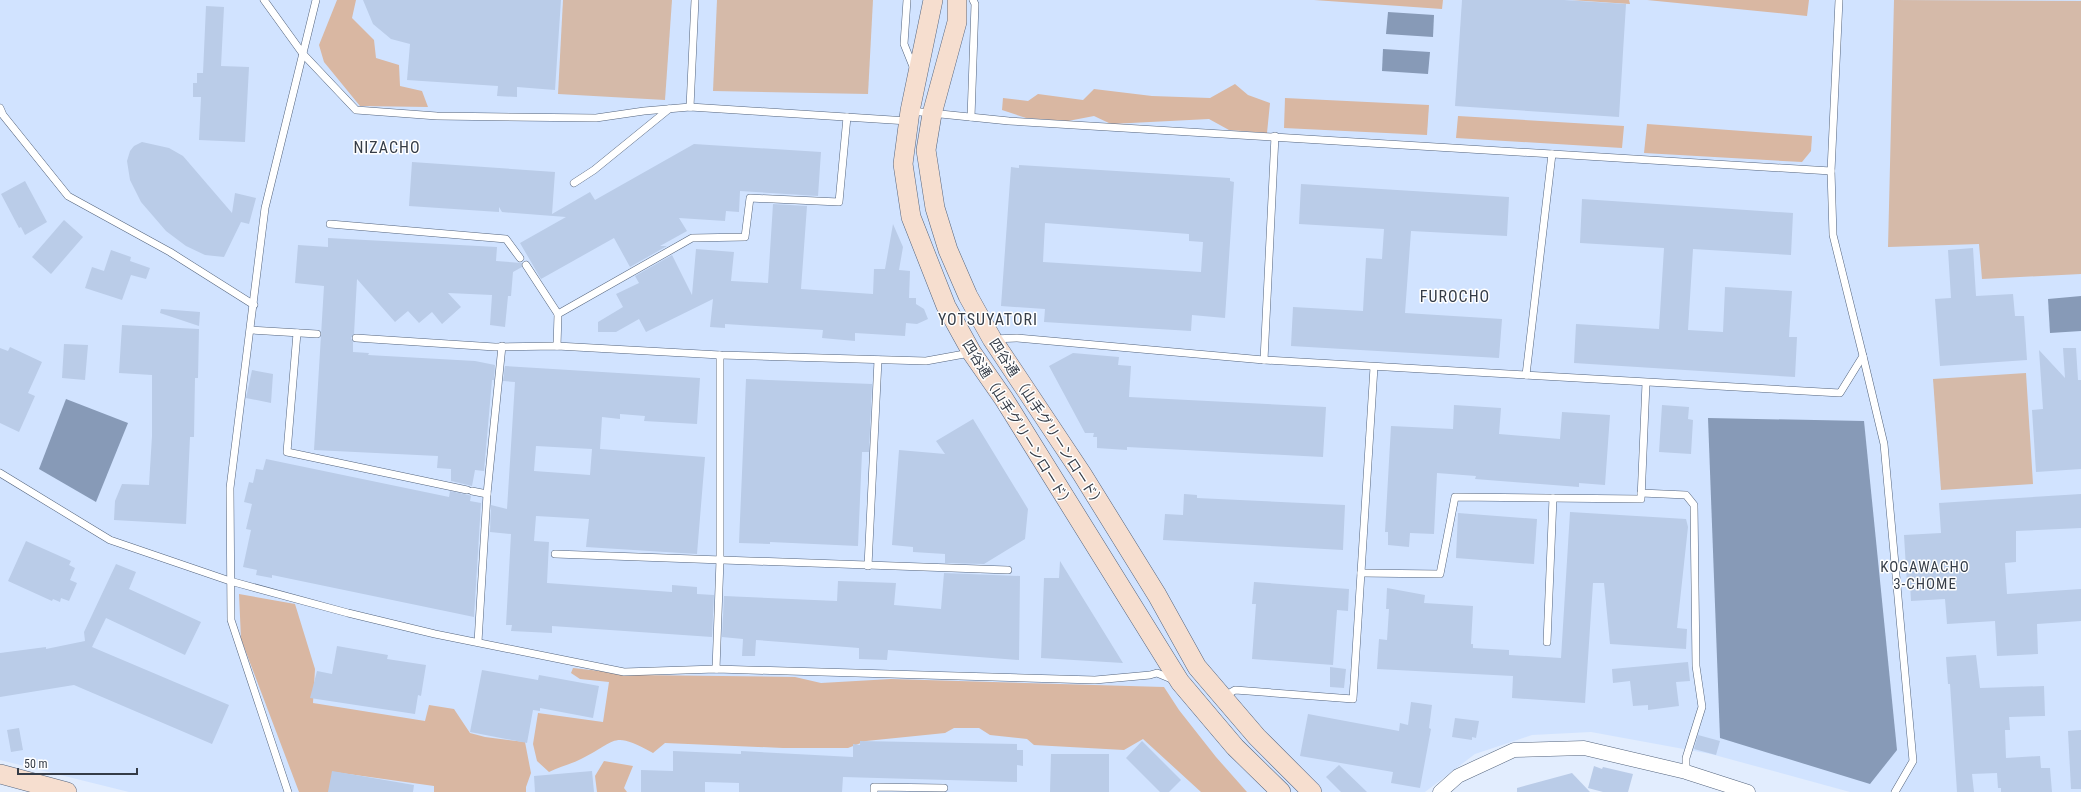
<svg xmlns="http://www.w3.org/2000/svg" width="2081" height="792" font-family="'Roboto Condensed','Noto Sans JP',sans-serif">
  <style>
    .built { fill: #d1e3ff }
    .green { fill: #d5baa9 }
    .forest { fill: #d9b7a2 }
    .water { fill: #879ab7 }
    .building { fill: #bacce8; fill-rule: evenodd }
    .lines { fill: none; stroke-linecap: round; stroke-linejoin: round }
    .lane-casing { stroke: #54647d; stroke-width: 8 }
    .street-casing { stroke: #54647d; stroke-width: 15 }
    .secondary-casing { stroke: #54647d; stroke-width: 20 }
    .lane { stroke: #fff; stroke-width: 7 }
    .street { stroke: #fff; stroke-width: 14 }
    .secondary { stroke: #f6decf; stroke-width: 19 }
    .labels { text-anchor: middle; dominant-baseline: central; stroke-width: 3; stroke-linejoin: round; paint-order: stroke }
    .street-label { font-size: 14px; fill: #353c47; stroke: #fff }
    .neighbourhood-label { font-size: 15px; letter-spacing: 1px; fill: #353c47; stroke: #fff }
    .quarter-label { font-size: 16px; letter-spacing: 1px; fill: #353c47; stroke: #fff }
  </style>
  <rect width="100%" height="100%" fill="#e2edfe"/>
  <!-- built -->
  <polygon class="built" points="0,0 2081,0 2081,792 1850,792 1711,754 1591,732 1532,735 1475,754 1425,792 129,792 0,760"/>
  <!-- green -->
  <g class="green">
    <polygon points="563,0 672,0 665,100 558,94"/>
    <polygon points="717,0 873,0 868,94 713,91"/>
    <polygon points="1894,0 2081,1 2081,274 1982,279 1979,244 1888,247"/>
    <polygon points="2026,373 2033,484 1941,490 1933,379"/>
  </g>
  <!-- forest -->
  <g class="forest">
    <polygon points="337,0 356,0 352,18 374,40 376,58 399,65 400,86 422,91 428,107 360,106 324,62 319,45"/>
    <polygon points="1314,0 1443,0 1442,9"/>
    <polygon points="1571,0 1629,0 1630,4"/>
    <polygon points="1647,0 1809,0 1807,16"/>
    <polygon points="1235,84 1248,95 1270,103 1267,133 1229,130 1209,119 1111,124 1094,116 1068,121 1026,118 1002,110 1003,98 1028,101 1038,94 1083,100 1094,89 1152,96 1210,98"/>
    <polygon points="1285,98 1429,105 1427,135 1284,128"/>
    <polygon points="1458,116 1624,126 1622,148 1456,138"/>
    <polygon points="1647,124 1812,136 1811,151 1802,162 1644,153"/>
    <polygon points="239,594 295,604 315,669 313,703 425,721 429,705 454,709 470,733 485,737 525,742 531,773 526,787 526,792 434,792 434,786 334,772 330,792 299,792 241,639"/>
    <path d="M573 668 636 675 795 677 821 683 891 679 1164 687 1179 710 1216 757 1247 792H1201L1143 739 1124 750 1034 745 1027 739 990 735 979 728H954L945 733 866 741 848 748H783L665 743 653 753C611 730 618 741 581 759 571 764 559 767 549 772L537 761 533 744 538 713 603 722 609 682 580 679 571 673Z"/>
    <polygon points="604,761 633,766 624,788 627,792 597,792 595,776"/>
  </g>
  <!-- water -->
  <g class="water">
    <polygon points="1388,12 1434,15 1433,37 1386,34"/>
    <polygon points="1383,49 1430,52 1428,74 1382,71"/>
    <polygon points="2081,296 2081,331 2050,333 2048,299"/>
    <polygon points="66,399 128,423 96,502 39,469"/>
    <polygon points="1708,418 1864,421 1897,750 1870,784 1720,738"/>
  </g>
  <!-- building -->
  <g class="building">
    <polygon points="363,0 561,0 555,90 517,87 517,97 497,96 498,86 407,80 410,44 391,39 373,24"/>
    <polygon points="1462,0 1564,0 1626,4 1619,117 1455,106"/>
    <polygon points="206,6 224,7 221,66 249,67 245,142 199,140 201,97 193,97 193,83 197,83 197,73 203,73"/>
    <polygon points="142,142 169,148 183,156 232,213 235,193 256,198 249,224 241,222 224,257 205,255 186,246 166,231 141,202 130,180 127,161 130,151 134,146"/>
    <polygon points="694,144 821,152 818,196 740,191 739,212 726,211 725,221 679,218 687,231 660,246 667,246 630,267 614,238 541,279 520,243 566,217 502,212 499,207 499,212 409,206 412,162 555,172 552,214 590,192 595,200"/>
    <path d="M1019 165 1230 178V181L1234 182 1225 318 1192 315 1191 331 1044 322 1045 309 1001 306 1011 167 1019 168ZM1045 223 1189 234V241L1203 242 1201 272 1043 262Z"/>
    <polygon points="25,181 47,222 25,235 21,227 19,228 1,194"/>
    <polygon points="1301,184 1509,197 1507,236 1411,231 1405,313 1502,319 1499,358 1291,346 1293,307 1363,311 1366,258 1382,259 1384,229 1299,224"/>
    <polygon points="1582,199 1793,213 1791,255 1693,249 1688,330 1723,332 1725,287 1792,291 1789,337 1797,337 1795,377 1574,363 1576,324 1659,329 1664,248 1580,243"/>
    <polygon points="773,204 807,206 801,289 873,294 874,269 885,269 893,224 903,247 899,270 910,271 909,298 916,298 916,304 924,309 928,319 917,324 906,323 905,336 855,333 855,341 822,338 823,330 725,324 725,328 710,327 713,299 646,332 639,319 616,332 598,332 598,322 623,307 616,294 639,283 635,276 672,255 692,295 696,249 734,252 731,281 768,283"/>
    <polygon points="64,220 83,237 51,274 32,257"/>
    <polygon points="328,238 497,247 496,261 522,263 522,267 513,272 511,296 508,296 505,327 490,325 492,295 448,293 461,307 442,324 432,312 419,323 408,311 395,322 357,279 354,334 351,338 353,342 353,352 369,353 368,355 475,361 495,365 494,380 492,380 484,471 475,470 472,486 451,481 451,469 437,468 438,456 314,450 324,286 295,283 298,245 328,247"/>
    <polygon points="1973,248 1976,296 2013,294 2015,316 2024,316 2027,360 1940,366 1935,299 1951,298 1948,250"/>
    <polygon points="111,250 131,257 130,261 150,268 146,279 131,275 122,300 85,288 92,267 104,271"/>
    <polygon points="161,309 200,312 199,326 160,313"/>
    <polygon points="122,325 199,329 198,378 195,378 194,437 190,437 186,524 114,520 115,501 122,484 149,485 152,436 152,375 119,373"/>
    <polygon points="64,344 88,345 85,380 62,378"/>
    <polygon points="10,347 42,362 28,393 35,396 19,432 0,423 0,348 8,351"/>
    <polygon points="2063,348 2076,348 2078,380 2081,380 2081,469 2036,472 2032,410 2043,409 2039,350 2065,378"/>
    <polygon points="1073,353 1119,357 1118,365 1131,366 1129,397 1326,407 1323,457 1127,447 1127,450 1097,448 1097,437 1093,437 1094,433 1085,433 1049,366"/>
    <path d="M505 366 700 378 697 424 644 421 645 416 620 414V419L602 417 600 449 705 457 697 554 586 547 589 519 536 516 534 541 549 542 547 583 672 592V585L697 587V594L714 595 712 637 552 626V633L511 631 512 625H506L511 534 490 532 491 505 507 509 515 382 503 381ZM536 446 592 449 590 475 534 471Z"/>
    <polygon points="252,370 273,374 271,403 246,398"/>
    <polygon points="746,379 872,384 869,452 862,452 858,546 770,542 770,544 739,543"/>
    <polygon points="1454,405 1501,408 1499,434 1560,439 1562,412 1610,415 1605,485 1579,483 1579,487 1475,479 1476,476 1437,473 1434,534 1410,533 1409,547 1388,545 1388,532 1385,532 1391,426 1453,429"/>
    <polygon points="1662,405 1689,407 1688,419 1693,420 1691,454 1659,452"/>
    <polygon points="973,419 1028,509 1025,539 984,564 945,563 945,554 913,552 913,547 892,545 899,450 945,454 936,441"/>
    <polygon points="266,459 449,497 450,491 469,495 471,496 470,501 481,503 474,617 272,575 272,578 256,575 257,570 243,567 251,530 246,529 252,504 244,502 249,482 253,483 256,469 263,470"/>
    <polygon points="1184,494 1197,495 1197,498 1345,505 1343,550 1163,540 1165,514 1183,515"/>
    <polygon points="2081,494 2081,528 2016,531 2016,562 2005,563 2007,594 2081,589 2081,621 2037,624 2038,654 1997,656 1995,621 1947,624 1945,599 1911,601 1910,584 1907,585 1904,535 1941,533 1939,503"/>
    <polygon points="1570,512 1686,519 1688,527 1677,628 1687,629 1686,649 1610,644 1604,583 1593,583 1585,703 1512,698 1513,676 1377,669 1379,639 1387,640 1389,609 1386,609 1387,588 1425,595 1424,603 1473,606 1471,644 1473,644 1473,648 1509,650 1509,655 1561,658"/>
    <polygon points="1458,513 1537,519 1534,564 1456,558"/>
    <polygon points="26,541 71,561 69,565 75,568 70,580 77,583 69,601 61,598 60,602 53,599 52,601 8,581"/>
    <polygon points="1060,561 1123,663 1041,658 1044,578 1059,578"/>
    <polygon points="116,564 136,572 129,589 201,622 185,655 106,618 92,647 229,705 212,744 74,685 0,697 0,653 46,647 46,649 85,641 84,632"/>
    <polygon points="944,573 1020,576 1019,660 888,650 887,660 859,659 859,648 756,640 755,656 742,656 743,639 722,637 724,596 837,601 838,581 868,582 896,583 894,605 941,609"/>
    <polygon points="1254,582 1349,589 1348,611 1337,610 1333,665 1252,659 1256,604 1252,604"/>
    <polygon points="337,646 388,655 387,659 426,665 421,696 418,695 415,714 310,698 317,671 332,674"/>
    <polygon points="1976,655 1980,688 2044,686 2045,716 2009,717 2010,730 2005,730 2006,758 2040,756 2041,768 2050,768 2052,792 2001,792 2001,788 1998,788 1997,773 1972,774 1974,792 1957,792 1950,684 1948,684 1946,657"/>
    <polygon points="1688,662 1690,681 1676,682 1679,706 1648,710 1648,705 1633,706 1630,681 1613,683 1612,669"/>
    <polygon points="1330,667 1346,669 1344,688 1330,687"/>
    <polygon points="482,670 538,680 539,675 599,686 593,718 540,708 540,711 533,710 527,743 470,732"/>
    <polygon points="1411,702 1432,705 1429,728 1431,729 1420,788 1391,783 1393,772 1300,756 1308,714 1399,731 1400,723 1408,725"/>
    <polygon points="1455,718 1479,721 1476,738 1472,737 1472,740 1452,737"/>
    <polygon points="19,728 23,750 11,752 7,730"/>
    <polygon points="2081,730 2081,789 2071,789 2068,731"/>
    <polygon points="1698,735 1720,741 1716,755 1694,749"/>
    <polygon points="860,741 1017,744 1017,750 1023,750 1023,766 1017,765 1017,782 843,777 842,792 739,792 739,783 705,782 705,792 641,792 641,770 673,771 673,751 741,754 741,751 853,757 853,744 860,745"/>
    <polygon points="1142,741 1181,780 1169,792 1160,792 1126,758"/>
    <polygon points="1051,754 1109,754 1109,792 1050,792"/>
    <polygon points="1339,765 1367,792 1341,792 1326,777"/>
    <polygon points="1594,766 1602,769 1603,767 1633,774 1628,792 1603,792 1588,788"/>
    <polygon points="332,771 414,785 413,792 328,792"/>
    <polygon points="592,771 594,792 535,792 534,776"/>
    <polygon points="1572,773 1590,792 1517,792 1517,788"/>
  </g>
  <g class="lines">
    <defs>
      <g id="lane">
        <polyline points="264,0 303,54 356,110 437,116 596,118 644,111 690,107 908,121"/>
        <polyline points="907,0 904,44 914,69"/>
        <polyline points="690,107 695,0"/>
        <polyline points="0,108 3,115 68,196 170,252 254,305"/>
        <polyline points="911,111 1009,121 1831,171"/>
        <polyline points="971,117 975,4 973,0"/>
        <polyline points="574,183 594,170 669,109"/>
        <polyline points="330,224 506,239 520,258"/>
        <polyline points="526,265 558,314"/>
        <polyline points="251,330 317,334"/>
        <polyline points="297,333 287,452 467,490"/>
        <polyline points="356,338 495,347 557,346 720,355 926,361 970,353"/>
        <polyline points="993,339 1017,338 1264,360 1840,393 1863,356 1833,235 1831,171 1839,0"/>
        <polyline points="557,346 558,314 692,238 745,237 750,198 839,202 847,117"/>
        <polyline points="1863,356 1884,444 1913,761 1895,792"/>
        <polyline points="1264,360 1275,136"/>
        <polyline points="1526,375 1552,154"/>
        <polyline points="0,473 110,540 230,581 348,613 435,634 624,672 716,669 1095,680 1150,675 1157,673 1174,680"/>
        <polyline points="472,491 487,494"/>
        <polyline points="1641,493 1686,495 1694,505 1696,666 1702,707 1686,758 1686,772"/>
        <polyline points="555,554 1008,570"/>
        <polyline points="868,566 878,360"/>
        <polyline points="1361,573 1440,574 1455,497 1641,499 1646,383"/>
        <polyline points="478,642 487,494 502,346"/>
        <polyline points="1547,642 1553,498"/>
        <polyline points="716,669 720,560 720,355"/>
        <polyline points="1223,697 1235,690 1353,699 1374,367"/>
        <polyline points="288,792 231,620 230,488 265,208 316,0"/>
        <polyline points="874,792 874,787 944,788"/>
      </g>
      <polyline id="street" points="1440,792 1458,776 1514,750 1584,748 1686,772 1748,792"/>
      <g id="secondary">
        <polyline points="933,0 910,111 903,164 911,217 946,306 972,353 1004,399 1180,682 1235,747 1281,792"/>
        <polyline points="957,0 957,22 932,114 926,150 935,208 948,250 968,296 992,339 1082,474 1157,595 1197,667 1257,737 1312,792"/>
        <polyline points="0,774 67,792"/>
      </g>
    </defs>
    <!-- lane casing -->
    <use href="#lane" class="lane-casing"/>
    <!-- street casing -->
    <use href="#street" class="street-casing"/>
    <!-- secondary casing -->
    <use href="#secondary" class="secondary-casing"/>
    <!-- lane -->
    <use href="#lane" class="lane"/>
    <!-- street -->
    <use href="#street" class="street"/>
    <!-- secondary -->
    <use href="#secondary" class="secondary"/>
  </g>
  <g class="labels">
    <!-- street labels -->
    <g class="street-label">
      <text transform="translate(1047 423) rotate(57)">四谷通 （山手グリーンロード）</text>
      <text transform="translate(1018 424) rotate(58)">四谷通（山手グリーンロード）</text>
    </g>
    <!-- neighbourhood labels -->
    <g class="neighbourhood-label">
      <text x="1925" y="567">KOGAWACHO<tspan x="1925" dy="17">3-CHOME</tspan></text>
    </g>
    <!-- quarter labels -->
    <g class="quarter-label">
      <text x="387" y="147">NIZACHO</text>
      <text x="1455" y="296">FUROCHO</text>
      <text x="988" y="319">YOTSUYATORI</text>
    </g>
  </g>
  <!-- scale -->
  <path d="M18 768v6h119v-6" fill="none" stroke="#353c47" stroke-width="2"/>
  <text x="24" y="768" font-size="12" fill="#353c47" stroke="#ffffff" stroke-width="3" paint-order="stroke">50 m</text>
</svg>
